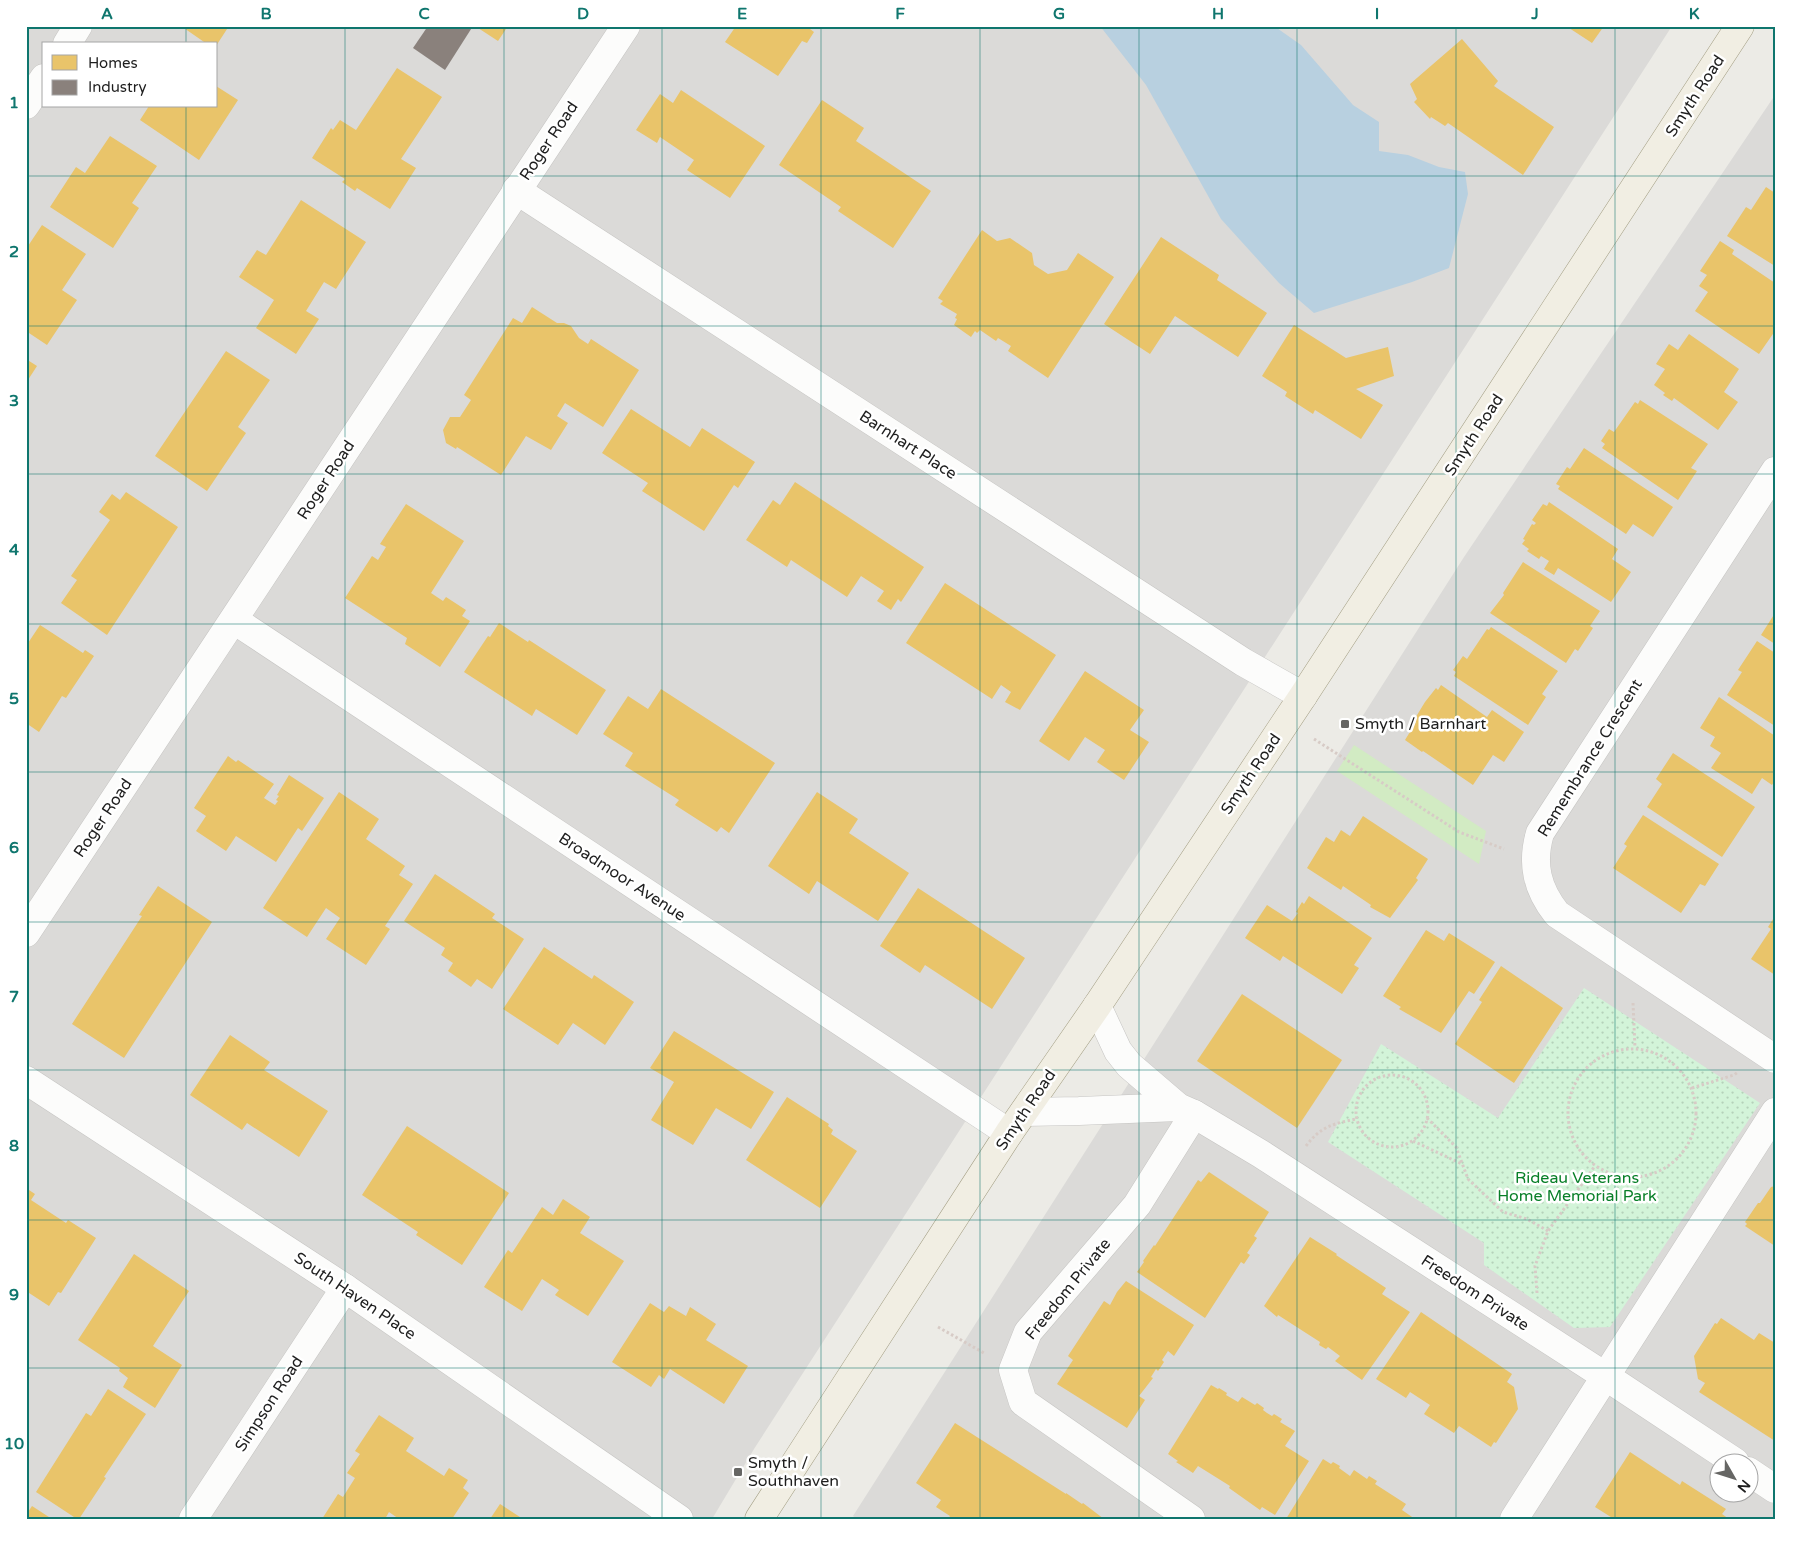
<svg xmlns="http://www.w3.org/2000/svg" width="1801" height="1545" font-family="'Varela Round',sans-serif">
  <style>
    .residential { fill: #dbdad8; fill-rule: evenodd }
    .grass { fill: #d2ebc3 }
    .park { fill: url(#park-dots) }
    .water { fill: #b8d0e0 }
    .homes { fill: #e9c46a }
    .industry { fill: #8a817c }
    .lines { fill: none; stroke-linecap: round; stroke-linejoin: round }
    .minor-casing { stroke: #c5c4c2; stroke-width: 29 }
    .major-casing { stroke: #a29d82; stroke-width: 29 }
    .path { stroke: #d7cbc6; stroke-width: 3; stroke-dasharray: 2.5 2.5; stroke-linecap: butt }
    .minor { stroke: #fcfcfb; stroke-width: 28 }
    .major { stroke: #f1eee3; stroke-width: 28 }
    .grid { fill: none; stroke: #0f766e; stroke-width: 1; stroke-opacity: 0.55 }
    .poi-dot { fill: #666664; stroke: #fff; stroke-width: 2 }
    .labels { text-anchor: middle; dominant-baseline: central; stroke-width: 5; stroke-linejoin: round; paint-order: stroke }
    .street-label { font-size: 16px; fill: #1e1e1e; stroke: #fff }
    .poi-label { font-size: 16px; fill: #1e1e1e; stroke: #fff; text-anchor: start }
    .park-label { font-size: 16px; fill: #087f28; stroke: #fff }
    .neatline { fill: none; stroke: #0f766e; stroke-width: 2 }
    .grid-label { font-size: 16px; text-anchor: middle; font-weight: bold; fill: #0f766e }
  </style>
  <defs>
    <pattern id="park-dots" width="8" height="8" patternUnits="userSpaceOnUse" patternTransform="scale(1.25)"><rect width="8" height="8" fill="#d3f4d9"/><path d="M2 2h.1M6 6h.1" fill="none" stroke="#b5d1ba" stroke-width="1.8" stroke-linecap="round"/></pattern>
  </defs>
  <rect width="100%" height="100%" fill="#ecebe6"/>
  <!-- residential -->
  <g class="residential">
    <path d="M26 26H1672L754 1449 712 1519H26ZM44 44H216V106H44Z"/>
    <path d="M1775 95V1519H857L853 1516 1464 557ZM1718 1462H1748V1492H1718Z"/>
  </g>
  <!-- grass -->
  <polygon class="grass" points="1354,745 1486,831 1479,864 1337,771"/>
  <!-- park -->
  <polygon class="park" points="1584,988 1760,1103 1610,1327 1574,1328 1484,1265 1484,1243 1328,1142 1381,1044 1498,1118"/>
  <!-- water -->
  <polygon class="water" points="1100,26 1274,26 1301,45 1353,105 1379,122 1379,151 1408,155 1439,167 1465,172 1468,194 1449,268 1412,282 1314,313 1279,283 1221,219 1146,85"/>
  <!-- homes -->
  <g class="homes">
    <polygon points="181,26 229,26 216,46 216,44 207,44"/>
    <polygon points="475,26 508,26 498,41"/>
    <polygon points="736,26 812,26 810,29 814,32 807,43 802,41 778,76 725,42"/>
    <polygon points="1566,26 1604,26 1592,43"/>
    <polygon points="1462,39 1498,81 1494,86 1554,127 1523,175 1448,123 1445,126 1431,117 1430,119 1414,102 1417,99 1410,84"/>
    <polygon points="397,68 442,97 401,159 416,168 390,209 357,188 355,191 342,182 345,179 312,158 331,128 333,130 340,120 356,130"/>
    <polygon points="216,86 238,100 199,160 140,120 149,106 216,106"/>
    <polygon points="681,90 765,146 730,198 687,170 694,160 660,137 657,143 636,130 660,94 673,103"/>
    <polygon points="822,100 864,128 856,141 931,191 893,248 838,211 841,207 779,165"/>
    <polygon points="110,136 157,166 132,203 139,208 113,248 50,207 76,167 85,173"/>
    <polygon points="1766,187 1775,193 1775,266 1727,236 1746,207 1751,210"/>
    <polygon points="301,200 366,242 336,289 324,282 306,311 319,319 296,354 256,328 274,300 239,277 257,250 266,255"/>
    <polygon points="42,225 86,254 62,290 77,300 47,345 26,331 26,249"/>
    <polygon points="982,230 997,241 1010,238 1032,253 1034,265 1048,274 1067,270 1078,253 1114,277 1048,378 1008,351 1011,346 998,338 996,341 980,330 977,333 975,331 971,337 954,325 957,319 955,318 957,314 940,304 943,301 938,298"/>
    <polygon points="1161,237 1219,275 1217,280 1267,313 1238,357 1175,316 1150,354 1104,324"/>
    <polygon points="1720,241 1734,250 1732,254 1775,283 1775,331 1759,354 1695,311 1708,292 1699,286 1707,275 1700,271"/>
    <polygon points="532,307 557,323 564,323 571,326 579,338 588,344 591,339 639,370 603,427 565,403 557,416 568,423 551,450 526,436 501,475 457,447 456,449 446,443 443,430 450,417 460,417 471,400 464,395 513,318 522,323"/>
    <polygon points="1294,325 1346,358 1388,347 1394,376 1356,389 1383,405 1361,439 1315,410 1313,414 1285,396 1287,392 1262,376"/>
    <polygon points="1689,334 1739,369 1724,392 1738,402 1718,430 1674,398 1672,401 1663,395 1665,393 1654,385 1665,369 1656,364 1669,344 1678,350"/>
    <polygon points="226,351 270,380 238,427 246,433 207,491 155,456"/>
    <polygon points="26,359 37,366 26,383"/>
    <polygon points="1640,400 1708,444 1691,468 1697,471 1678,500 1602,448 1605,444 1601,441 1609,429 1614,432 1635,402 1638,404"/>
    <polygon points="631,409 690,447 702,428 755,462 738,488 734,485 704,531 642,491 648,483 602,453"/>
    <polygon points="1584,448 1673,507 1653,537 1633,524 1626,534 1558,489 1560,486 1556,484 1567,467 1570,469"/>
    <polygon points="795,482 924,567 901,602 898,599 891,610 877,601 884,591 861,576 847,597 791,560 787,567 746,540 773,500 780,505"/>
    <polygon points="126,492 178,527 107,635 61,603 77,580 71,576 110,520 99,512 112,494 120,500"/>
    <polygon points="1549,502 1618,549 1612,559 1631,572 1611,602 1558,568 1554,575 1544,569 1549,561 1541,556 1539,559 1527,551 1529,549 1522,544 1525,540 1523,539 1532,524 1534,525 1536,523 1532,520 1543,504 1547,506"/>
    <polygon points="406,504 464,541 431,593 443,601 446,597 466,610 462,616 470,621 440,667 405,644 407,638 345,598 372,556 378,560 386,547 380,544"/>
    <polygon points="1523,562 1600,611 1590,626 1593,628 1578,651 1575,649 1566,663 1490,613 1504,595 1503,593"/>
    <polygon points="945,583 1056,655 1020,710 1005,702 1011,692 1001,685 992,699 906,643"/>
    <polygon points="1775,613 1775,644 1761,635"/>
    <polygon points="499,623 528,642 529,640 606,690 577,735 536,709 532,716 464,672 488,636 490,637"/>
    <polygon points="40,625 83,653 85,650 94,656 66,698 62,696 39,732 26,723 26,646"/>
    <polygon points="1491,627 1558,671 1542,694 1546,697 1528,725 1454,676 1456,672 1453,670 1463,656 1467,659 1487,629 1489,630"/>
    <polygon points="1757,641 1775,653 1775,726 1727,695 1742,672 1738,670"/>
    <polygon points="1085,671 1144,710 1130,730 1149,742 1124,780 1097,762 1105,750 1085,737 1069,761 1039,741"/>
    <polygon points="1441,685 1487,717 1492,710 1524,732 1504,762 1493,755 1473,785 1423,751 1422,752 1405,740 1416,722 1414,720 1425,702 1436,688 1438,690"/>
    <polygon points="661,689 775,763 729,833 721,827 717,832 675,805 679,800 625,766 633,753 603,734 628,696 648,709"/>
    <polygon points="1719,697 1775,736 1775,780 1772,785 1762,778 1752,794 1711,768 1721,753 1710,746 1715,737 1700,728"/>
    <polygon points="1673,753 1755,807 1722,857 1647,807 1662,784 1656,779"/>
    <polygon points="228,756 236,762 238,760 274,784 264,798 275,805 278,801 276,800 279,796 277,795 289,775 324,798 302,831 298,828 276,862 236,836 226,851 196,831 206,816 194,808"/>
    <polygon points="339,792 379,819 366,839 405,866 399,875 413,884 385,926 390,929 366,965 326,939 340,918 326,908 307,937 263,908"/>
    <polygon points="817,792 858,819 849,833 909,873 878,921 817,881 809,894 768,866"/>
    <polygon points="1643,815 1719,864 1705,886 1700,884 1681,913 1613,868 1627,846 1624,844"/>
    <polygon points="1363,816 1428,859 1416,878 1418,880 1390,918 1370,907 1371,905 1343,886 1341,890 1307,868 1326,837 1334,842 1341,830 1350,836"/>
    <polygon points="435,874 495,914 492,918 524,939 492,989 477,979 471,987 448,971 453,963 441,955 445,948 404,921"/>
    <polygon points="158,886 212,922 124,1058 72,1024 142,916 139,915"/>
    <polygon points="918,888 1025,958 992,1009 925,965 920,973 880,946"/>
    <polygon points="1309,896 1372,938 1354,965 1359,968 1342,994 1283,956 1280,961 1245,938 1267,905 1292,921 1298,913 1296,912 1302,902 1304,904"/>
    <polygon points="1775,916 1775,975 1751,959 1771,929 1768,927"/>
    <polygon points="1426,930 1444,941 1449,933 1495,962 1474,994 1469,991 1441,1033 1399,1009 1401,1007 1383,996"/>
    <polygon points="544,947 592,979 594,975 634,1002 605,1045 573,1023 558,1045 503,1009"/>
    <polygon points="1501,966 1563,1008 1514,1083 1455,1044 1482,1002 1479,1000"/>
    <polygon points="1242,994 1342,1060 1297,1128 1197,1061"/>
    <polygon points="674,1031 774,1092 751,1129 716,1108 693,1145 651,1120 674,1082 650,1068"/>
    <polygon points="230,1035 270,1062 264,1070 328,1111 299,1157 247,1123 242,1130 190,1095"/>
    <polygon points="787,1097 829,1124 828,1126 833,1130 831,1134 857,1151 820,1208 746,1160"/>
    <polygon points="407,1126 509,1193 462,1265 416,1235 418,1232 362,1195"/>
    <polygon points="1209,1172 1269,1212 1254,1236 1257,1238 1247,1253 1250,1255 1244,1264 1241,1262 1205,1318 1137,1272 1144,1262 1143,1261 1154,1245 1155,1246 1198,1180 1201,1182"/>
    <polygon points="1775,1186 1775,1246 1745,1226 1747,1224 1745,1222 1758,1203 1760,1203 1771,1187"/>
    <polygon points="26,1188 35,1194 31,1200 66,1223 68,1220 96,1238 61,1293 58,1292 49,1306 26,1291"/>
    <polygon points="563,1199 590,1217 580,1233 624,1261 588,1316 555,1295 559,1290 542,1279 522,1311 484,1287 508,1250 512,1253 542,1207 553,1215"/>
    <polygon points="1310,1237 1337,1254 1336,1255 1386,1288 1382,1294 1410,1312 1362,1380 1335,1361 1340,1356 1328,1347 1326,1349 1319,1345 1320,1342 1278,1315 1277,1317 1264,1306"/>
    <polygon points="134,1254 189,1291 153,1346 182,1365 155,1408 123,1387 128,1378 119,1371 120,1368 78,1340"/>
    <polygon points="1126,1281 1194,1325 1174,1356 1168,1351 1162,1360 1164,1362 1158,1371 1156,1369 1151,1377 1153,1378 1139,1396 1145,1400 1127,1428 1057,1384 1073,1360 1068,1356 1104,1301 1110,1305 1117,1292"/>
    <polygon points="650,1303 664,1312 669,1306 686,1316 690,1307 716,1324 706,1340 748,1366 724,1404 670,1369 664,1379 659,1375 651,1387 612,1362"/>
    <polygon points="1421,1312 1512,1374 1507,1382 1514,1387 1518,1409 1496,1443 1494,1442 1491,1447 1459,1426 1454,1433 1424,1414 1430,1405 1410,1392 1406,1398 1376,1379"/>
    <polygon points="1721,1318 1754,1340 1759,1333 1775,1343 1775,1441 1699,1392 1705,1383 1698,1379 1694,1356 1715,1323 1717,1324"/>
    <polygon points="1211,1385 1218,1389 1219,1388 1227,1393 1226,1395 1238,1402 1242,1397 1255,1405 1257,1403 1264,1408 1263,1410 1267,1413 1272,1416 1274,1414 1282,1419 1280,1422 1295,1431 1285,1446 1309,1461 1275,1515 1262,1507 1260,1510 1229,1488 1230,1486 1198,1466 1193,1473 1176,1462 1178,1461 1168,1454"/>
    <polygon points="108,1389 146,1414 104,1477 106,1478 79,1519 77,1519 36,1492 86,1413 91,1416"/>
    <polygon points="379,1415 414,1438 406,1451 444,1476 449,1468 468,1480 463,1488 469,1493 452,1519 399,1519 389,1512 385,1519 322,1519 338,1494 343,1497 355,1478 347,1473 360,1454 355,1451"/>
    <polygon points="955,1423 1066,1494 1066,1493 1082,1504 1083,1503 1104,1519 948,1519 950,1516 936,1507 941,1500 916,1483"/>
    <polygon points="1630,1452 1680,1485 1682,1481 1726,1509 1722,1514 1729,1519 1614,1519 1595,1507"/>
    <polygon points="1323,1459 1331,1464 1333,1462 1340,1466 1339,1468 1350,1476 1354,1470 1367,1479 1369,1476 1377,1481 1375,1484 1406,1504 1402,1510 1415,1519 1286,1519"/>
    <polygon points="500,1504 523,1519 490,1519"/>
    <polygon points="32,1506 52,1519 26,1519 26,1515"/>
  </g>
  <!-- industry -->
  <polygon class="industry" points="428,26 473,26 445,70 413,48"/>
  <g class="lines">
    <defs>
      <g id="minor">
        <polyline points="67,44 78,26"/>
        <polyline points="26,105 44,78"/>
        <polyline points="516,190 1243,662 1303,696"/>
        <path d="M1775 471 1540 833C1531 864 1537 889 1557 914L1775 1059"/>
        <polyline points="234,620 1009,1133"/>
        <polyline points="26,933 626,26"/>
        <polyline points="1097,1006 1118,1051 1129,1065 1178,1107 1194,1114 1261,1154 1605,1376 1735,1462"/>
        <polyline points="26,1080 345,1288 679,1519"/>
        <polyline points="1024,1112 1079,1111 1178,1107"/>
        <polyline points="1748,1471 1775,1489"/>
        <polyline points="193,1519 345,1288"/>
        <polyline points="1191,1519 1023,1402 1013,1370 1028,1332 1137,1205 1194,1114"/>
        <polyline points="1514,1519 1775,1112"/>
      </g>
      <polyline id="major" points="759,1519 1009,1133 1097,1006 1303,696 1740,26"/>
    </defs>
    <!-- minor casing -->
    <use href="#minor" class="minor-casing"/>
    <!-- major casing -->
    <use href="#major" class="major-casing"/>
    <!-- path -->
    <g class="path">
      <polyline points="1314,739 1459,832 1504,849"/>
      <polyline points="1633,1003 1635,1048"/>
      <circle cx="1632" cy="1113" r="64"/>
      <circle cx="1392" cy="1111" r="36"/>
      <polyline points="1692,1088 1734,1075 1738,1072"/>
      <polyline points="1427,1118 1456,1147 1468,1179 1503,1212 1527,1219 1548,1231"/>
      <polyline points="1413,1141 1462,1164"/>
      <path d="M1306 1146C1321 1126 1333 1124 1356 1119"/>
      <polyline points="1537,1293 1535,1266 1548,1231 1595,1166"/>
      <polyline points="938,1327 984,1353"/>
    </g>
    <!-- minor -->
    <use href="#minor" class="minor"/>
    <!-- major -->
    <use href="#major" class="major"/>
  </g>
  <!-- grid -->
  <path class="grid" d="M186 26V44M345 26V1519M504 26V1519M662 26V1519M821 26V1519M980 26V1519M1139 26V1519M1297 26V1519M1456 26V1519M1615 26V1519M186 106V1519M26 176H1775M26 326H1775M26 474H1775M26 624H1775M26 772H1775M26 922H1775M26 1070H1775M26 1220H1775M26 1368H1775"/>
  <!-- markers -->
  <g class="poi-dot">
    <rect x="1340" y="719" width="10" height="10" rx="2.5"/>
    <rect x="733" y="1467" width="10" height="10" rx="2.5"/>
  </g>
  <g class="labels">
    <!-- street labels -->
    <g class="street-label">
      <text transform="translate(1695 96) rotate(-57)">Smyth Road</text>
      <text transform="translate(549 141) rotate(-56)">Roger Road</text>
      <text transform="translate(1474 435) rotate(-57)">Smyth Road</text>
      <text transform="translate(908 445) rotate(33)">Barnhart Place</text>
      <text transform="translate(326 480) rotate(-57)">Roger Road</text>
      <text transform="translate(1590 758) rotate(-58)">Remembrance Crescent</text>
      <text transform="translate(1251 774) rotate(-56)">Smyth Road</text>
      <text transform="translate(103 818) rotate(-56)">Roger Road</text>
      <text transform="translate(622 877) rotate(33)">Broadmoor Avenue</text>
      <text transform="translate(1026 1110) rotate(-56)">Smyth Road</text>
      <text transform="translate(1068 1289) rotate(-51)">Freedom Private</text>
      <text transform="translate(1475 1293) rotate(33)">Freedom Private</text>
      <text transform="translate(355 1296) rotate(34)">South Haven Place</text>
      <text transform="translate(269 1404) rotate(-57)">Simpson Road</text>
    </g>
    <!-- poi labels -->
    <g class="poi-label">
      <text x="1355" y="724">Smyth / Barnhart</text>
      <text x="748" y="1463">Smyth /<tspan x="748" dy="18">Southhaven</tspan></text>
    </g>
    <!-- park labels -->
    <g class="park-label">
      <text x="1577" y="1178">Rideau Veterans<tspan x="1577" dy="18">Home Memorial Park</tspan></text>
    </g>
  </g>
  <!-- border -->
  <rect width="1801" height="1545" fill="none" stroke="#ffffff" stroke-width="55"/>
  <!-- legend -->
  <rect x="42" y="42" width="175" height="65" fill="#ffffff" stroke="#a5a5a5"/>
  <rect x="52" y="55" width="25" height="15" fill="#e9c46a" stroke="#a5a5a5"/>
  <text x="88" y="68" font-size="15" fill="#1e1e1e">Homes</text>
  <rect x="52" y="80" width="25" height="15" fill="#8a817c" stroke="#a5a5a5"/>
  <text x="88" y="92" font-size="15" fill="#1e1e1e">Industry</text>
  <!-- north arrow -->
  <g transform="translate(1734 1478) rotate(129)"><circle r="24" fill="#ffffff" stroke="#a5a5a5"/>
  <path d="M0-4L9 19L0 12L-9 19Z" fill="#666664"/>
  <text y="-8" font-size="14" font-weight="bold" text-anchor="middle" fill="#1e1e1e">N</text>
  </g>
  <rect x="28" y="28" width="1746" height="1490" class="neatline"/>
  <g class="grid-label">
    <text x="107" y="19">A</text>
    <text x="266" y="19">B</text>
    <text x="424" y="19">C</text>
    <text x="583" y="19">D</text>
    <text x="742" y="19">E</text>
    <text x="900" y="19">F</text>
    <text x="1059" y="19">G</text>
    <text x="1218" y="19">H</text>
    <text x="1377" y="19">I</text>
    <text x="1535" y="19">J</text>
    <text x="1694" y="19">K</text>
    <text x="14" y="108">1</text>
    <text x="14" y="257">2</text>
    <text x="14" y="406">3</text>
    <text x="14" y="555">4</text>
    <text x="14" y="704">5</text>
    <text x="14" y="853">6</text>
    <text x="14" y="1002">7</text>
    <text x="14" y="1151">8</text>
    <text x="14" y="1300">9</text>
    <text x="14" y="1449">10</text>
  </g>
</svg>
